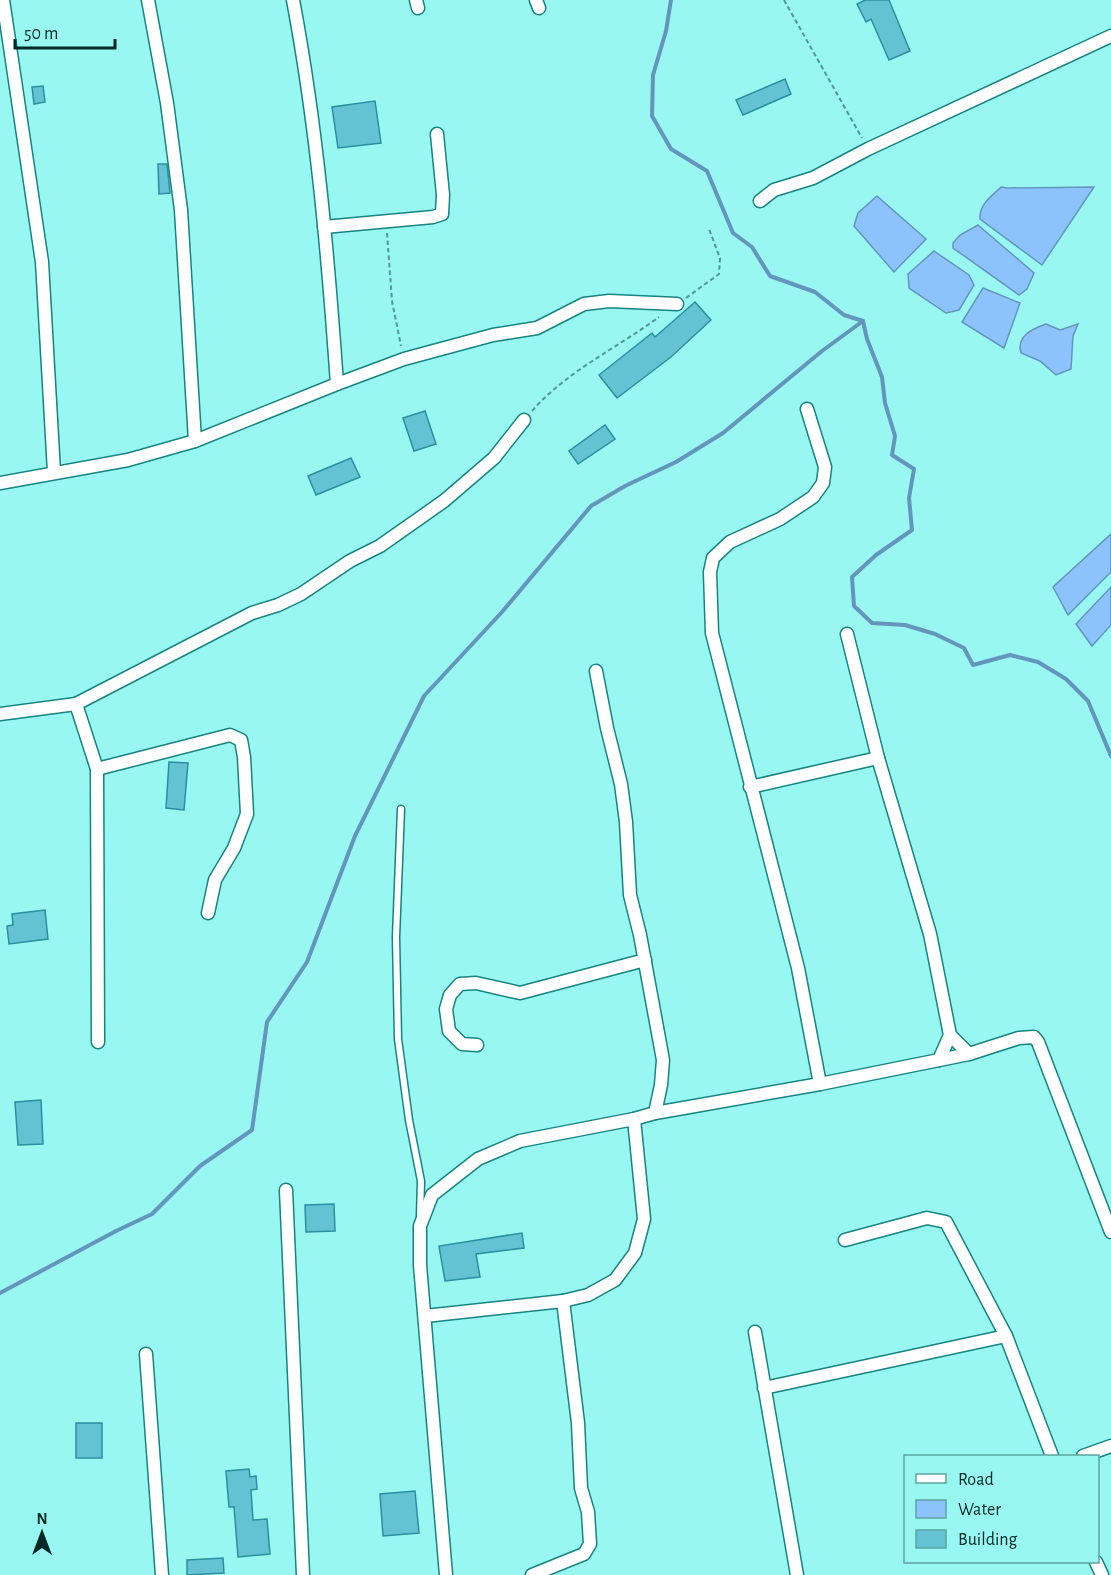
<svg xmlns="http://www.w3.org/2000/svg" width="1111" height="1575" font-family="'Alegreya Sans',sans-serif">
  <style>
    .water { fill: #8dc3fd; stroke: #6395bd; stroke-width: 1.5 }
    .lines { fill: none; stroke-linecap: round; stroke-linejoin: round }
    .stream { stroke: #6395bd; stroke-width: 4 }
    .building { fill: #65c2d3; stroke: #2c8f9f; stroke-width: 1.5 }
    .service-casing { stroke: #168480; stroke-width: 9 }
    .minor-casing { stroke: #168480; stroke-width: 15 }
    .path { stroke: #529894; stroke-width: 2; stroke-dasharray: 4.5 3; stroke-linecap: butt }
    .service { stroke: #fff; stroke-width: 6 }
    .minor { stroke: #fff; stroke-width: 12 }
  </style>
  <rect width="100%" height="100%" fill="#98f7f1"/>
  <!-- water -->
  <g class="water">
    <path d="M1001 187 1007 188 1094 187 1042 265 980 219C979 204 991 197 1001 187Z"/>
    <polygon points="877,196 926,239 894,272 854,226 858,213"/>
    <polygon points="978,225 1034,273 1027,289 1019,295 953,248 953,243 960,235"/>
    <polygon points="934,251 969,275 974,285 959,310 946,313 909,288 908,274"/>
    <polygon points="983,288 1020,303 1004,348 962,322"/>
    <path d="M1046 324 1060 330 1078 324 1073 336 1071 369 1056 375 1040 361 1021 353C1016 336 1032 329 1046 324Z"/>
    <polygon points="1111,534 1111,572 1068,615 1053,587"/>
    <polygon points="1111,587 1111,625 1092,646 1076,624"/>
  </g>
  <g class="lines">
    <!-- stream -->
    <g class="stream">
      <polyline points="671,0 666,31 653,75 652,116 671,149 707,171 733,233 752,247 770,276 815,292 844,315 863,321 867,339 882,377 885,403 895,436 892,455 914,469 909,498 912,530 876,555 852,577 854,606 872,623 905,625 935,634 964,648 973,665 1010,655 1038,662 1066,679 1088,701 1111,756"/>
      <polyline points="0,1293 116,1231 152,1214 200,1166 252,1130 267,1022 307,962 355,836 424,696 502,612 591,506 625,486 676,462 723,433 822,351 863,321"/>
    </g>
  </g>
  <!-- building -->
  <g class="building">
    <polygon points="865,0 889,0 910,51 889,60 871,19 866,22 857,4"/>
    <polygon points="785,79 791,94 743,115 736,100"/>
    <polygon points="43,86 45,102 34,104 32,87"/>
    <polygon points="375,101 381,143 338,148 332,107"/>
    <polygon points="158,164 167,164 170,193 159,194"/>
    <polygon points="695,302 711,320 671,357 617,398 599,375 652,333 655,337"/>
    <polygon points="425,411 436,444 414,451 403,418"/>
    <polygon points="605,425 615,439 578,464 569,451"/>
    <polygon points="351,458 360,477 316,495 308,476"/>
    <polygon points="169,762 188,763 184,810 166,808"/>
    <polygon points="45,910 48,939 9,944 7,926 13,925 12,914"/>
    <polygon points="41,1100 43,1144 18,1145 15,1102"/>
    <polygon points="334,1204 335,1231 306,1232 305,1205"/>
    <polygon points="522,1233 524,1248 476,1254 480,1277 445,1281 439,1246"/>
    <rect x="76" y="1423" width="26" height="35"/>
    <polygon points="249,1469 250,1477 256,1476 257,1489 251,1490 253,1520 267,1519 270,1554 238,1557 234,1507 229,1507 226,1471"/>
    <polygon points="415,1491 419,1533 383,1536 380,1494"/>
    <polygon points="223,1558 224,1573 187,1575 187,1560"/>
  </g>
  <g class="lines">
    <defs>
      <polyline id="service" points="401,809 396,937 398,1039 409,1120 421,1181 420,1216"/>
      <g id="minor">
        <polyline points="3,0 42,262 54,472"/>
        <polyline points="148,0 167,103 181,210 195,441"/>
        <path d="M293 0C317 127 328 256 337 384"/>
        <polyline points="416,0 418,8"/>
        <polyline points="536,0 539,8"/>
        <polyline points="760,201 774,190 813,178 868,149 1111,36"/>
        <polyline points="324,227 433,217 442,214 443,195 437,134"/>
        <polyline points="807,409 825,467 823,483 813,497 780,519 730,542 713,558 710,572 712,633 798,968 820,1084"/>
        <polyline points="0,483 128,460 195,441 337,384 404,359 493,335 537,328 584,304 609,301 677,304"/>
        <polyline points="847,634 878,758 930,934 950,1035 969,1054"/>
        <polyline points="596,671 607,728 621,784 626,822 630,895 640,935 663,1060 661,1085 655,1113"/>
        <polyline points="76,704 97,769 98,1042"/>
        <polyline points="0,714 76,704 252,613 278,605 301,594 350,561 380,546 444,501 494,458 524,420"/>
        <polyline points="97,769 230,735 241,740 244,757 247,814 234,848 215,880 208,913"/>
        <polyline points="750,787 878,758"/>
        <polyline points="477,1045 462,1044 449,1031 446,1009 450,995 460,984 476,983 520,993 645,960"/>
        <polyline points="939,1060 950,1035"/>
        <polyline points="286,1190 303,1575"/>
        <polyline points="845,1240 927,1218 946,1222 1006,1336 1052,1456"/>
        <polyline points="425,1316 563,1301 588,1295 615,1280 635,1253 644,1219 634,1119"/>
        <polyline points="755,1332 797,1575"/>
        <polyline points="146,1354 162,1575"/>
        <polyline points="764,1388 1006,1336"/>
        <polyline points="1083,1456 1111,1446"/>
        <polyline points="1096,1562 1102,1575"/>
        <polyline points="446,1575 420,1265 420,1226 432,1195 478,1159 520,1141 634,1119 655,1113 820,1084 969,1054 1019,1038 1034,1037 1038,1042 1111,1232"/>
        <polyline points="532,1575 584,1554 590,1544 588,1512 581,1488 578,1423 563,1301"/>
      </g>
    </defs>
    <!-- service casing -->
    <use href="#service" class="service-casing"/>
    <!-- minor casing -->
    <use href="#minor" class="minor-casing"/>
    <!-- path -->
    <g class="path">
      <polyline points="784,0 862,138"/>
      <polyline points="387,233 392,301 401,346"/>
      <polyline points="686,298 719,274 720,258 709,229"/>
      <path d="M532 411C567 371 617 348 659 317"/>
    </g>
    <!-- service -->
    <use href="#service" class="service"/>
    <!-- minor -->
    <use href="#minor" class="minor"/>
  </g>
  <!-- legend -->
  <rect x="904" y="1455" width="195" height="108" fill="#98f7f1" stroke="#5ba5a0" stroke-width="1.5"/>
  <rect x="916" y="1474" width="30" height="9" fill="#ffffff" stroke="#5ba5a0" stroke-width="1.5"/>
  <text x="958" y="1485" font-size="18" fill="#002927">Road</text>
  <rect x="916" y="1500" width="30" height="18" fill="#8dc3fd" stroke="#5ba5a0" stroke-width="1.5"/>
  <text x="958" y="1515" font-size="18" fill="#002927">Water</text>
  <rect x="916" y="1530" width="30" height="18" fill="#65c2d3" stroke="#5ba5a0" stroke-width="1.5"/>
  <text x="958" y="1545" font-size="18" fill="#002927">Building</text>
  <!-- north arrow -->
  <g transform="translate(42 1533)" stroke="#98f7f1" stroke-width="4.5" paint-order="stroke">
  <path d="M0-4.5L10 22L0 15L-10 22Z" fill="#002927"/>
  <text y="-9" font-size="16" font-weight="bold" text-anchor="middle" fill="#002927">N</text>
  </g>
  <!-- scale -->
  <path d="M15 39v9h100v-9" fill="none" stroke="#002927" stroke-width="3"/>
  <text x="24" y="39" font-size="18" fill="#002927" stroke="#98f7f1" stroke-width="4.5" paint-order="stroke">50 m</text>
</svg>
